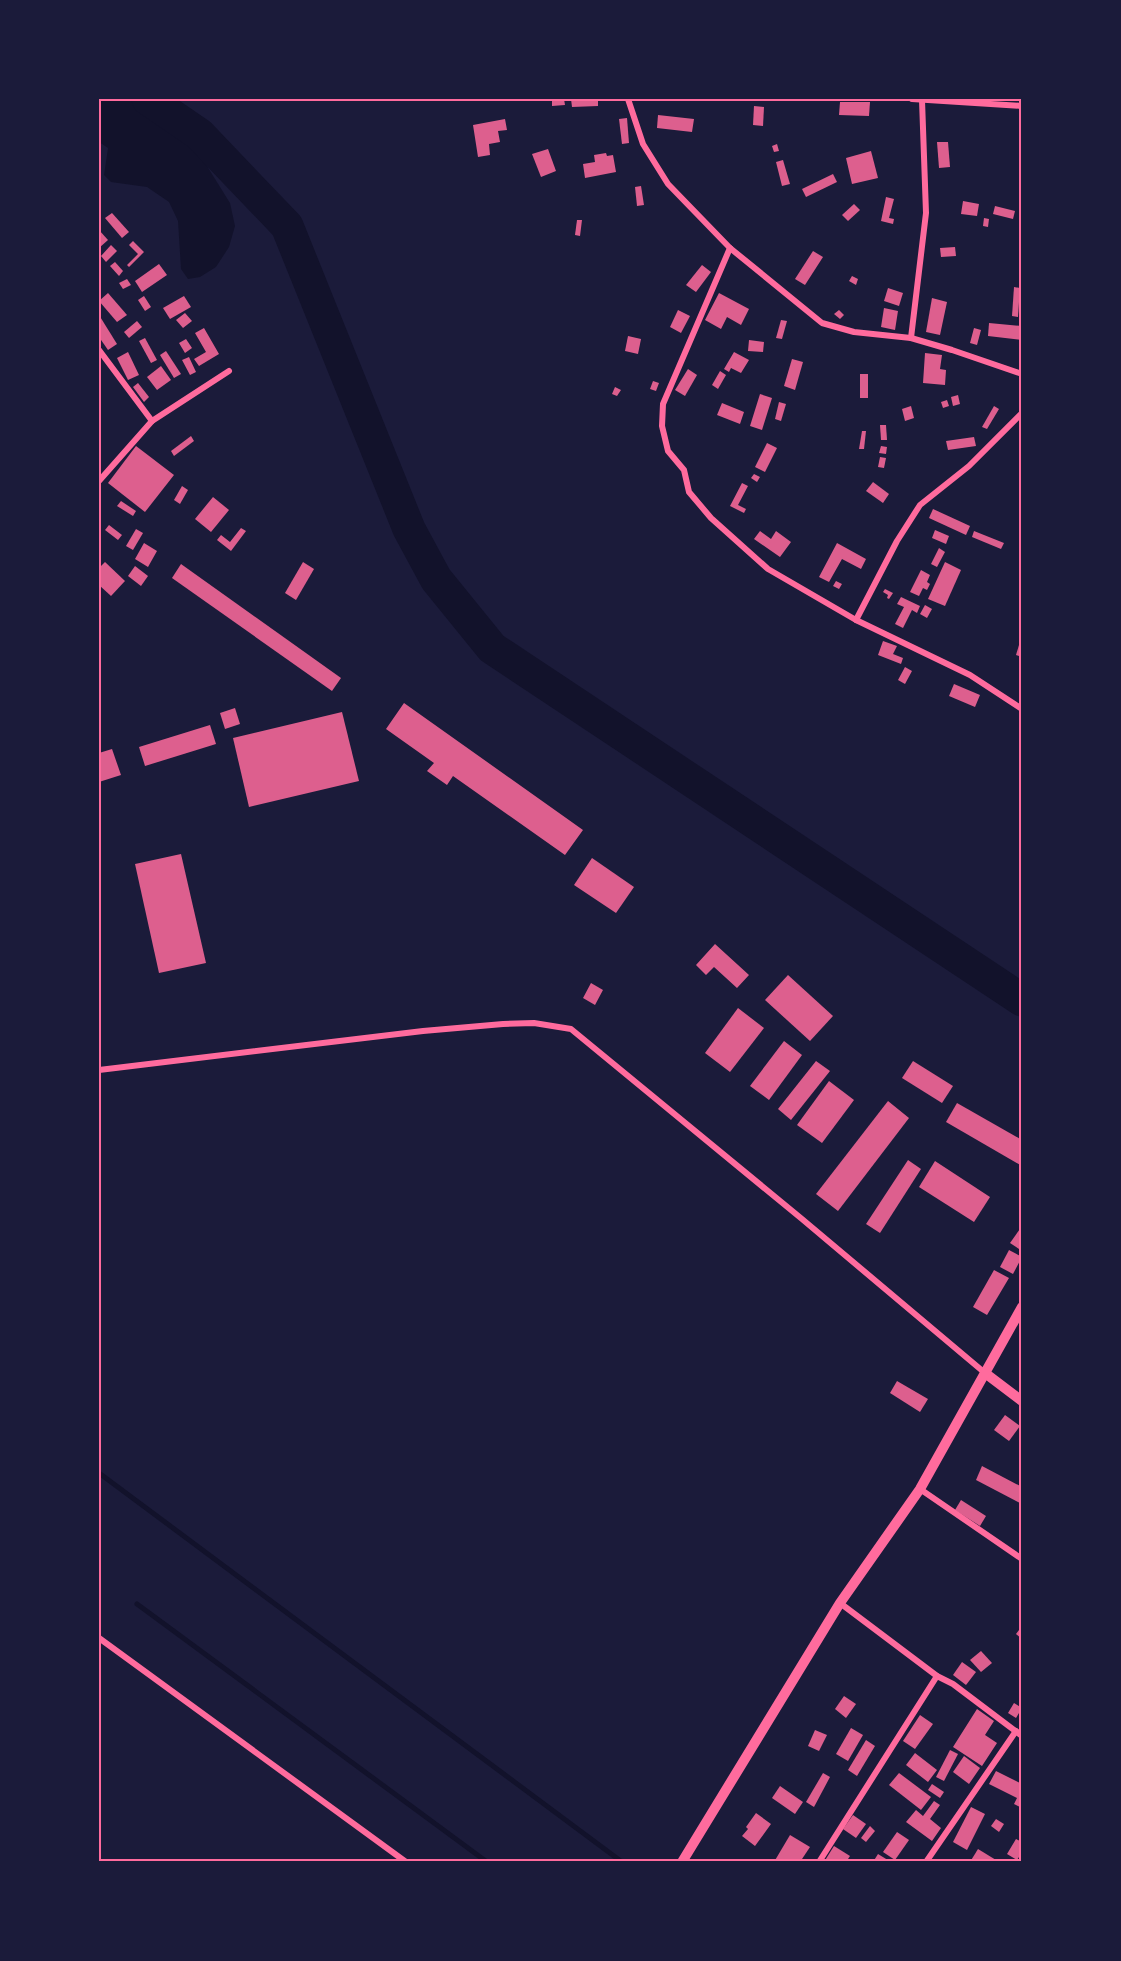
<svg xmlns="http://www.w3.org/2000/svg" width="1121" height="1961" font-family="'Noto Sans',sans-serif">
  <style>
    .water { fill: #12122b }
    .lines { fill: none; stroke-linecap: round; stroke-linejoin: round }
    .stream { stroke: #12122b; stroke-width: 5 }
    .river { stroke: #12122b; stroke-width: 33 }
    .building { fill: #dd5f8e }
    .minor { stroke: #ff6b9d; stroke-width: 6 }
    .tertiary { stroke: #ff6b9d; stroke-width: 10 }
    .neatline { fill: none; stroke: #ff6b9d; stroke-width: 2 }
  </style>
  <rect width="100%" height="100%" fill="#1b1b3a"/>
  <!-- water -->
  <polygon class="water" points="99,99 168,99 179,121 230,203 235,226 229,247 216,267 200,277 188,279 181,269 178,221 169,202 147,187 111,182 104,175 108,148 99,142"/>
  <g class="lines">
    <!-- stream -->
    <g class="stream">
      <polyline points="99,1473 622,1862"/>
      <polyline points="137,1604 487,1862"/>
    </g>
    <!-- river -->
    <polyline class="river" points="148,99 199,134 287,226 409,529 436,579 492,648 1022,1000"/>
  </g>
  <!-- building -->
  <g class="building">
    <polygon points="552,99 564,99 565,105 552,106"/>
    <polygon points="571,99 598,99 598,106 572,107"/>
    <polygon points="840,102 870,102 869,116 839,115"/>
    <polygon points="754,106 764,107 763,126 753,125"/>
    <polygon points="658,115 694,119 692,132 657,128"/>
    <polygon points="627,118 629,143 622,144 619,119"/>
    <polygon points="505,119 507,130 498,131 500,142 489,144 490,155 478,157 473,125"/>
    <polygon points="937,142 948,142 950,167 939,168"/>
    <polygon points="777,144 779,151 774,152 772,146"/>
    <polygon points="548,149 556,171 541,177 532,154"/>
    <polygon points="871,151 878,178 852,184 846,158"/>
    <polygon points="606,153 607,156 613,155 616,172 585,178 583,164 595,162 594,155"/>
    <polygon points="783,160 790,184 782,186 776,162"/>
    <polygon points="833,174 837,182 806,197 802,189"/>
    <polygon points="641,186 644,205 637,206 635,187"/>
    <polygon points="886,197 894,199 889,218 894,219 893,224 881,221"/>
    <polygon points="963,201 979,204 977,216 961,214"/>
    <polygon points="854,204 860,210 848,221 842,215"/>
    <polygon points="995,206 1015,211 1013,219 993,214"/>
    <polygon points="112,213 129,232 122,238 105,218"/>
    <polygon points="984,218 989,219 988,227 983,226"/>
    <polygon points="577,220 582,220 580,236 575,235"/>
    <polygon points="99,230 108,240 99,248"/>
    <polygon points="133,241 144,252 129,267 127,265 138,254 129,245"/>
    <polygon points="111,245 117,251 106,262 101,256"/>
    <polygon points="955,247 956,256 941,257 940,248"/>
    <polygon points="813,251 823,257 805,285 795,279"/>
    <polygon points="115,262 123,271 119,276 110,266"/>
    <polygon points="159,264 167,275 142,292 135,281"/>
    <polygon points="702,265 711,272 696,292 686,285"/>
    <polygon points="852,276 858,279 856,285 849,281"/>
    <polygon points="127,279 131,285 123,289 119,283"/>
    <polygon points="1014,287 1020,288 1018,317 1012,316"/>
    <polygon points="888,288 903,293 899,306 884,301"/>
    <polygon points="108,293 127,315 117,322 99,301"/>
    <polygon points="719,293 749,309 741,325 727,317 721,329 705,320"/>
    <polygon points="144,296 151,307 145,311 138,300"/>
    <polygon points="184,296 191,307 170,319 163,308"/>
    <polygon points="932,298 947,302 940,335 926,332"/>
    <polygon points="884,308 898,311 895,330 881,327"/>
    <polygon points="678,310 690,316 681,333 670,327"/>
    <polygon points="839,310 844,315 840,319 834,314"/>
    <polygon points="185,313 192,321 183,328 176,320"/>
    <polygon points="99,315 117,344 108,350 99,337"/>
    <polygon points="781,320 787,321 782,339 776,338"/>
    <polygon points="137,321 142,327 129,338 124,332"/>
    <polygon points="989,323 1022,326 1022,340 988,336"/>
    <polygon points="204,328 219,354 199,366 194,359 206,352 195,333"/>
    <polygon points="974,328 981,330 977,345 970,343"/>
    <polygon points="628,336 641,339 638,354 625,351"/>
    <polygon points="145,338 157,360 151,363 139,341"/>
    <polygon points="186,339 192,348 185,353 179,343"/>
    <polygon points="749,340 764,342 763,352 748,351"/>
    <polygon points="166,351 181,374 174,378 160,355"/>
    <polygon points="128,352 139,375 128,380 117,358"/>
    <polygon points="734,352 749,360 741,373 731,368 729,372 724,369"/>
    <polygon points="925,353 942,355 940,369 946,370 945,385 923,383"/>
    <polygon points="189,357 196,372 190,375 182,360"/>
    <polygon points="792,359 803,362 795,390 784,386"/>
    <polygon points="161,366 171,380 157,390 147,377"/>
    <polygon points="688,369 697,375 685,396 675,390"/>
    <polygon points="720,371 726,375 718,389 712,385"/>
    <rect x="860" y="374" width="8" height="24"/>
    <polygon points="653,381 659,383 656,391 650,389"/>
    <polygon points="138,383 149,397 144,402 133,387"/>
    <polygon points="615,387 621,390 617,396 612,394"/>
    <polygon points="760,394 772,398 762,430 750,426"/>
    <polygon points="958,395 960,404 953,406 951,397"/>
    <polygon points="947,400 949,406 943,408 941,402"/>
    <polygon points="779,402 786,404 781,421 775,419"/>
    <polygon points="722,403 744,412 740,424 717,415"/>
    <polygon points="911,406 914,418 905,421 902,409"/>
    <polygon points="994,406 999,409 987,429 982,427"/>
    <polygon points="880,425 886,425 887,440 881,440"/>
    <polygon points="862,431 866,431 864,449 859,449"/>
    <polygon points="191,436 194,441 174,456 171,451"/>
    <polygon points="974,437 976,446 948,450 946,441"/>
    <polygon points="767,443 777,448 765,472 755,467"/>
    <polygon points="136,446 174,475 145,512 108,483"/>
    <polygon points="881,446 887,447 886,454 879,453"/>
    <polygon points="880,457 886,458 884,468 878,467"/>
    <polygon points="754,474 760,477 757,482 751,478"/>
    <polygon points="873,482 889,494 883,503 866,491"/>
    <polygon points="742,483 748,486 738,505 746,509 744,513 730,506"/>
    <polygon points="182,486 188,490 180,504 174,500"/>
    <polygon points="213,497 229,510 211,532 195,519"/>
    <polygon points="121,501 136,511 133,516 117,506"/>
    <polygon points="933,509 970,526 966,535 929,518"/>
    <polygon points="109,525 122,535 118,540 105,530"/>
    <polygon points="241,528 246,531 231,551 217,540 221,535 230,542"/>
    <polygon points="136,529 143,533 133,550 126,546"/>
    <polygon points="935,530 949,536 946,544 932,538"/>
    <polygon points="760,531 771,539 776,531 791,542 780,557 754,539"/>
    <polygon points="974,531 1004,543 1001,549 972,537"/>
    <polygon points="144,543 157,551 148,567 135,559"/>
    <polygon points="837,543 866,559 861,569 842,559 829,582 819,577"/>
    <polygon points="939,548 945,552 937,567 931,564"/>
    <polygon points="105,562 125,581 111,596 99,585 99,568"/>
    <polygon points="303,562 314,569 296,600 285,593"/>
    <polygon points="945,562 961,570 945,606 928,599"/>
    <polygon points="181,564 341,678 332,691 172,578"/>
    <polygon points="135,566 148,576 141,586 128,576"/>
    <polygon points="921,570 930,575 927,582 930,584 927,590 923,588 919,596 910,592"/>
    <polygon points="836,581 842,584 839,589 833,586"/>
    <polygon points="885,589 893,593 889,599 887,598 888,595 883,592"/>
    <polygon points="901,597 920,606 917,613 912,610 903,628 895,624 904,607 897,604"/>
    <polygon points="925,605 932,609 927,618 920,614"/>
    <polygon points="1022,635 1022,657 1016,655"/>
    <polygon points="883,641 897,646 893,654 903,658 901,664 878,655"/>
    <polygon points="905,667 912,671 905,684 898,680"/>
    <polygon points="954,684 980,695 975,707 949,696"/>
    <polygon points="404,703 583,830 565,855 453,776 447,785 427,771 434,763 386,729"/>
    <polygon points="235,708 240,724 225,729 220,713"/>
    <polygon points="342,712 359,781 249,807 233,738"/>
    <polygon points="210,725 216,744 145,766 139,747"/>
    <polygon points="112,749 121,775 99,782 99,753"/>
    <polygon points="181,854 206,963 159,973 135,864"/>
    <polygon points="592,858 634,887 616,913 574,885"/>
    <polygon points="715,944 749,975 737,988 714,967 706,975 696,965"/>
    <polygon points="788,975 833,1016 810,1041 765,1000"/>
    <polygon points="591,983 603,990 595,1005 583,998"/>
    <polygon points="738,1008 764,1028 730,1072 705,1053"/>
    <polygon points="784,1041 802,1055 769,1100 750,1086"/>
    <polygon points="816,1061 830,1071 791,1120 778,1109"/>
    <polygon points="913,1061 953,1086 942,1103 902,1078"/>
    <polygon points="829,1081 854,1100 822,1143 797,1125"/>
    <polygon points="888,1101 909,1118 838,1211 816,1194"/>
    <polygon points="957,1103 1022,1140 1022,1166 946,1122"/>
    <polygon points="908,1160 921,1169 880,1233 866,1224"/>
    <polygon points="935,1161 990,1197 974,1222 919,1187"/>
    <polygon points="1022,1226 1022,1251 1010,1243"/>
    <polygon points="1009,1250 1022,1257 1013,1274 1000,1267"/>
    <polygon points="994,1270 1009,1278 987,1315 973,1307"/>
    <polygon points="897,1381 928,1399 920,1412 890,1393"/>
    <polygon points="1005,1415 1020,1426 1009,1441 994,1430"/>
    <polygon points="982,1466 1022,1487 1022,1499 1020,1503 976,1480"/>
    <polygon points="961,1500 986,1516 980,1526 955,1510"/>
    <polygon points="1022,1626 1022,1639 1016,1634"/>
    <polygon points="981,1651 992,1663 981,1672 970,1660"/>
    <polygon points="962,1662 976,1672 966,1685 953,1675"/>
    <polygon points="844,1696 856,1704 846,1718 835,1709"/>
    <polygon points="1014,1703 1022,1708 1016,1718 1008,1713"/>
    <polygon points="977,1709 994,1721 985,1735 997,1743 982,1766 953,1747"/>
    <polygon points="920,1715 933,1724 915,1749 903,1741"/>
    <polygon points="851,1728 863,1735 848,1761 836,1754"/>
    <polygon points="815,1730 827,1735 819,1751 808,1746"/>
    <polygon points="866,1740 875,1746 857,1776 848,1770"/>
    <polygon points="950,1750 958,1754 944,1781 936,1777"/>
    <polygon points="915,1753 937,1770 928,1782 906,1765"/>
    <polygon points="964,1756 980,1768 969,1784 953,1772"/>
    <polygon points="996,1771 1022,1784 1022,1808 1014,1804 1017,1798 989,1784"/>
    <polygon points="823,1773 830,1777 814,1807 806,1802"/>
    <polygon points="899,1773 931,1797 921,1810 889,1785"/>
    <polygon points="932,1784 944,1792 940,1798 928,1790"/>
    <polygon points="780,1786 803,1802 795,1814 772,1798"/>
    <polygon points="934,1801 940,1805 930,1819 941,1828 932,1841 906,1822 916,1810 923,1816"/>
    <polygon points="971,1807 985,1814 967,1850 953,1842"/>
    <polygon points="756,1813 771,1824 755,1846 742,1836 748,1829 746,1827"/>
    <polygon points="853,1815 866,1824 856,1838 843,1829"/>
    <polygon points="996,1819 1004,1824 999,1832 991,1826"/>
    <polygon points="870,1826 875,1831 866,1842 861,1838"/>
    <polygon points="897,1832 909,1840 895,1860 883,1852"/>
    <polygon points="790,1835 810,1847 800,1862 774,1862"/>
    <polygon points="1016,1839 1022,1842 1022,1858 1019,1857 1017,1860 1007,1854"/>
    <polygon points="834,1846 850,1856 846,1862 824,1862"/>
    <polygon points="978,1849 996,1860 995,1862 970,1862"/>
    <polygon points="878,1854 891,1862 873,1862"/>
  </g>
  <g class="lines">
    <!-- minor -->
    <g class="minor">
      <polyline points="628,99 643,144 668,184 730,248 822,323 854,332 911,338 952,350 1022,374"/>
      <polyline points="912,99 1022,106"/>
      <polyline points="730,248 663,404 662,426 668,451 684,470 689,492 711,518 768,569 856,620 970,675 1022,709"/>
      <polyline points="911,338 926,213 922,100"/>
      <polyline points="99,350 152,421"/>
      <polyline points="99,481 152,421 229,371"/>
      <polyline points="856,620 897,541 920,505 969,466 1022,413"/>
      <polyline points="99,1070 423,1031 503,1024 534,1023 571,1029 802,1219 985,1373"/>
      <polyline points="920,1489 1022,1559"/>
      <polyline points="840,1603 937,1676 953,1684 1022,1736"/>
      <polyline points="99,1638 406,1862"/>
      <polyline points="819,1862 937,1676"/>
      <polyline points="926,1862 1016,1731"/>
    </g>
    <!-- tertiary -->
    <g class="tertiary">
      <polyline points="985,1373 1022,1401"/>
      <polyline points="682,1862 840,1603 920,1489 1022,1307"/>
    </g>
  </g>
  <!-- border -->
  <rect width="1121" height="1961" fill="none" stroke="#1b1b3a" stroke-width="201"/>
  <rect x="100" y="100" width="920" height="1760" class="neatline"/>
</svg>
